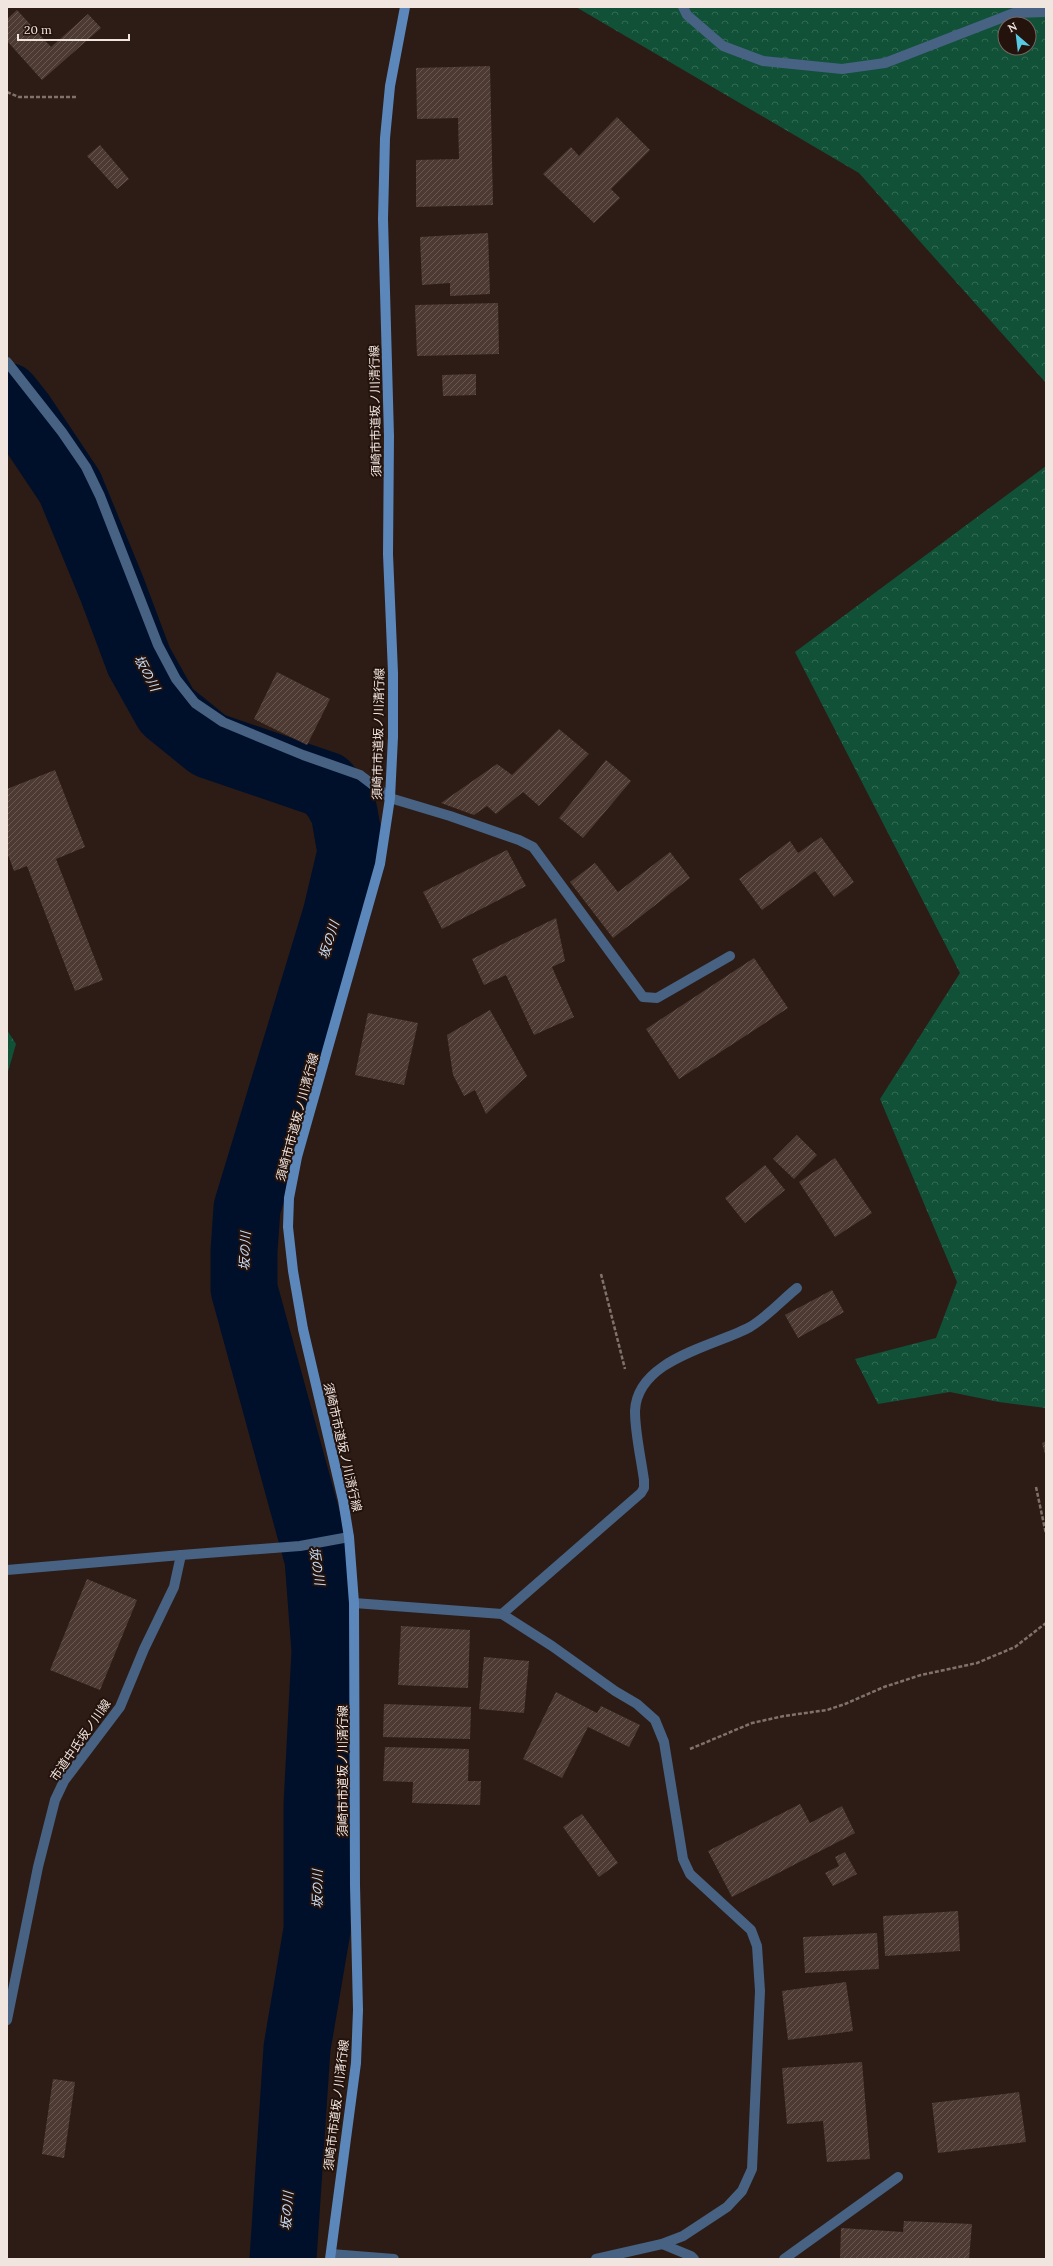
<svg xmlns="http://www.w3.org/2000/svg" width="1053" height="2266" font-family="Lora,'Noto Sans JP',serif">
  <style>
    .forest { fill: url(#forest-crowns); fill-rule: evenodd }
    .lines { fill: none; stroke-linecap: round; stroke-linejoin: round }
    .river { stroke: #00102a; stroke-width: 67 }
    .building { fill: url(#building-hatch) }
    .path { stroke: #80726b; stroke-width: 2.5; stroke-dasharray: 4 2; stroke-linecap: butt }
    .lane { stroke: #476283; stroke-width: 10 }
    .street { stroke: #476283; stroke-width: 10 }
    .secondary { stroke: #5b87bb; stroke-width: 10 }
    .labels { text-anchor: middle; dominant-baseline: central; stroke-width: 4; stroke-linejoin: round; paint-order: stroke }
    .street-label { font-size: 12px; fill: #f1e5e0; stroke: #23130c }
    .water-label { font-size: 13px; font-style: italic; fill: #c7dcf6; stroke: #23130c }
  </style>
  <defs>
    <pattern id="forest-crowns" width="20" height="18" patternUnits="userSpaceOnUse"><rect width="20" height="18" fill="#105138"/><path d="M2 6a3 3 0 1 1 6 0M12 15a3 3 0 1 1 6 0" fill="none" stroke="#336a54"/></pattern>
    <pattern id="building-hatch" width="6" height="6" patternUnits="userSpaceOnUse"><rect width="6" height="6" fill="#4d3b33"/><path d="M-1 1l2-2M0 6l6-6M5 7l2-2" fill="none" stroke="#675750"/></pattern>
  </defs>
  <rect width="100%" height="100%" fill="#2c1c15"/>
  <!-- forest -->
  <g class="forest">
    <path d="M576 7H1046V383L859 173ZM1005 24H1029V48H1005Z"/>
    <polygon points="1046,466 1046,1408 999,1402 950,1392 878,1404 855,1359 936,1338 957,1282 880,1099 960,973 795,652"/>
    <polygon points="7,1030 16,1044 7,1075"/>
  </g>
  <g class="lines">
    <!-- river -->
    <polyline class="river" points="7,396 22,415 70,487 112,589 139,661 167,711 209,745 326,785 337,799 344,812 351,852 336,915 247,1208 244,1251 244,1289 318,1559 325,1651 317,1805 317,1930 297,2048 283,2259"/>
  </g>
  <!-- building -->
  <g class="building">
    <polygon points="17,10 51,47 88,14 101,28 42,80 7,41 7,19"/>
    <polygon points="490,66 493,205 416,207 416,160 459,159 458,118 417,119 416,68"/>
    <polygon points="617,117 650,150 611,189 620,198 594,223 543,174 571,147 579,156"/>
    <polygon points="100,145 129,179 117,189 87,156"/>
    <polygon points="488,233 490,294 450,296 450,283 422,285 420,237"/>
    <polygon points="498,303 499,354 417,356 415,305"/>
    <polygon points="476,374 476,395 443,396 442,375"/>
    <polygon points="277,672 330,699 307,745 254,719"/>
    <polygon points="559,729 589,754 539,806 523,792 496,814 487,806 474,815 441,803 497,764 512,775"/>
    <polygon points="606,760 631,781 583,838 559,818"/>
    <polygon points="55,770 85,847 56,859 103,980 75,991 27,866 14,871 7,852 7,789"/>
    <polygon points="821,837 854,882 834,897 815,871 762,910 739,879 790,841 798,853"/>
    <polygon points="507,850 526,886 442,929 423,892"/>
    <polygon points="670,852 690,878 613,938 570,882 595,863 618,892"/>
    <polygon points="556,918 565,961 552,967 574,1017 534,1035 506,975 484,985 472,959"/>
    <polygon points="754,958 788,1008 679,1079 646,1029"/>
    <polygon points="490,1010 527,1076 486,1114 475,1090 464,1096 453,1075 447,1035"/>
    <polygon points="368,1013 418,1023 404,1085 355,1075"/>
    <polygon points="797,1135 817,1155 794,1179 773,1159"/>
    <polygon points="835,1158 872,1213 835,1237 799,1182"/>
    <polygon points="765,1165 785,1190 745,1223 725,1198"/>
    <polygon points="832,1290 844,1312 798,1338 785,1315"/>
    <polygon points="1046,1441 1046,1458 1042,1443"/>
    <polygon points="87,1579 137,1600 100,1690 50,1670"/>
    <polygon points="401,1626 470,1630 468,1688 398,1685"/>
    <polygon points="484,1657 529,1661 524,1713 479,1709"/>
    <polygon points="556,1692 597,1713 601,1706 640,1725 629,1747 588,1727 562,1778 523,1759"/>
    <polygon points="384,1704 471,1707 470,1739 383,1737"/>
    <polygon points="385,1747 469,1749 468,1781 481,1781 480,1805 412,1803 413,1782 383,1781"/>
    <polygon points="800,1804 810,1823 842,1806 855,1833 732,1897 708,1851"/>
    <polygon points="582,1814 618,1863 599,1877 563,1827"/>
    <polygon points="845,1852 857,1874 833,1886 825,1873 839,1866 835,1857"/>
    <polygon points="958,1911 960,1951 885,1956 883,1916"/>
    <polygon points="877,1933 879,1969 805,1973 803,1937"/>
    <polygon points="846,1982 853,2031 788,2040 782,1991"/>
    <polygon points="862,2062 870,2159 827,2162 823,2121 787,2124 782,2068"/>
    <polygon points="53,2079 75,2082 64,2158 42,2154"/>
    <polygon points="1019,2092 1026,2142 938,2153 932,2103"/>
    <polygon points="904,2221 972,2224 969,2259 840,2259 841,2228 903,2232"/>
  </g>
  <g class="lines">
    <!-- path -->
    <g class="path">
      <polyline points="7,92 19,97 77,97"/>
      <polyline points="601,1274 625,1369"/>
      <polyline points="1036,1487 1046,1534"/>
      <polyline points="690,1749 752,1723 784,1716 827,1710 845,1704 884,1687 921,1675 977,1663 1015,1647 1046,1623"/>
    </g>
    <!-- lane -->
    <path class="lane" d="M502 1614 641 1493 644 1488V1480C641 1458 635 1433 635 1411 637 1359 715 1346 750 1327 767 1317 782 1300 797 1288"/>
    <!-- street -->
    <g class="street">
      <polyline points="683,7 687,15 723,46 763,61 842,69 885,63 1014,13 1046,12"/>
      <polyline points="7,362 62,432 86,467 100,496 158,645 176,679 195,703 223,722 303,755 360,775 390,798 450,816 519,840 533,847 643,997 657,998 730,956"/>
      <polyline points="7,1570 181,1555"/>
      <polyline points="354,1603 502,1614 552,1646 615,1691 637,1704 655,1720 664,1742 683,1859 690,1874 751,1930 757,1946 760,1991 752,2169 742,2191 727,2207 683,2236 662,2244 596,2259"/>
      <polyline points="7,2020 38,1867 55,1800 64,1781 120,1707 144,1649 174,1587 181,1555 300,1546 349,1537"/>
      <polyline points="662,2244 691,2256 694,2259"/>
      <polyline points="331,2254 394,2259"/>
      <polyline points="784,2259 898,2177"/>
    </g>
    <!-- secondary -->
    <polyline class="secondary" points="330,2259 356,2063 358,2010 355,1885 354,1603 349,1537 343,1500 303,1329 293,1271 288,1227 289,1198 297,1157 380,864 390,798 393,737 393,673 388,554 389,436 383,219 385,138 390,86 405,7"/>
  </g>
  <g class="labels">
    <!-- street labels -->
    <g class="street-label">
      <text transform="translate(375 411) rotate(-91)">須崎市市道坂ノ川清行線</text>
      <text transform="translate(378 734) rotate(-89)">須崎市市道坂ノ川清行線</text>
      <text transform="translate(297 1117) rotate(-75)">須崎市市道坂ノ川清行線</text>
      <text transform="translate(343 1447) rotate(77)">須崎市市道坂ノ川清行線</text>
      <text transform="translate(80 1740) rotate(-55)">市道中氏坂ノ川線</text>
      <text transform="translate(342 1771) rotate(-90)">須崎市市道坂ノ川清行線</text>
      <text transform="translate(336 2105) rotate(-83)">須崎市市道坂ノ川清行線</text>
    </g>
    <!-- water labels -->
    <g class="water-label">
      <text transform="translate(147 673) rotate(62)">坂の川</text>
      <text transform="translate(329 940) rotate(-73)">坂の川</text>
      <text transform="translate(245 1251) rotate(-88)">坂の川</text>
      <text transform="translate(317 1566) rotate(81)">坂の川</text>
      <text transform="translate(317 1889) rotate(-90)">坂の川</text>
      <text transform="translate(287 2211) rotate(-86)">坂の川</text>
    </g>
  </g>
  <!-- border -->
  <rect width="1053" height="2266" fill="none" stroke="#f1e5e0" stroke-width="16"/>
  <!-- north arrow -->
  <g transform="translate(1017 36) rotate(332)"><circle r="19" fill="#23130c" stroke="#756761"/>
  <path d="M0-3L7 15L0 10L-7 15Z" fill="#57c9e2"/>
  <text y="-6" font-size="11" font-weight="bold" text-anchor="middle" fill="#f1e5e0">N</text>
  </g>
  <!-- scale -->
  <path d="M18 34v6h111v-6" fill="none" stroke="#f1e5e0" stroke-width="2"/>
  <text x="24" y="34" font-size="12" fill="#f1e5e0" stroke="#23130c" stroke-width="3" paint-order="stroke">20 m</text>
</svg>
